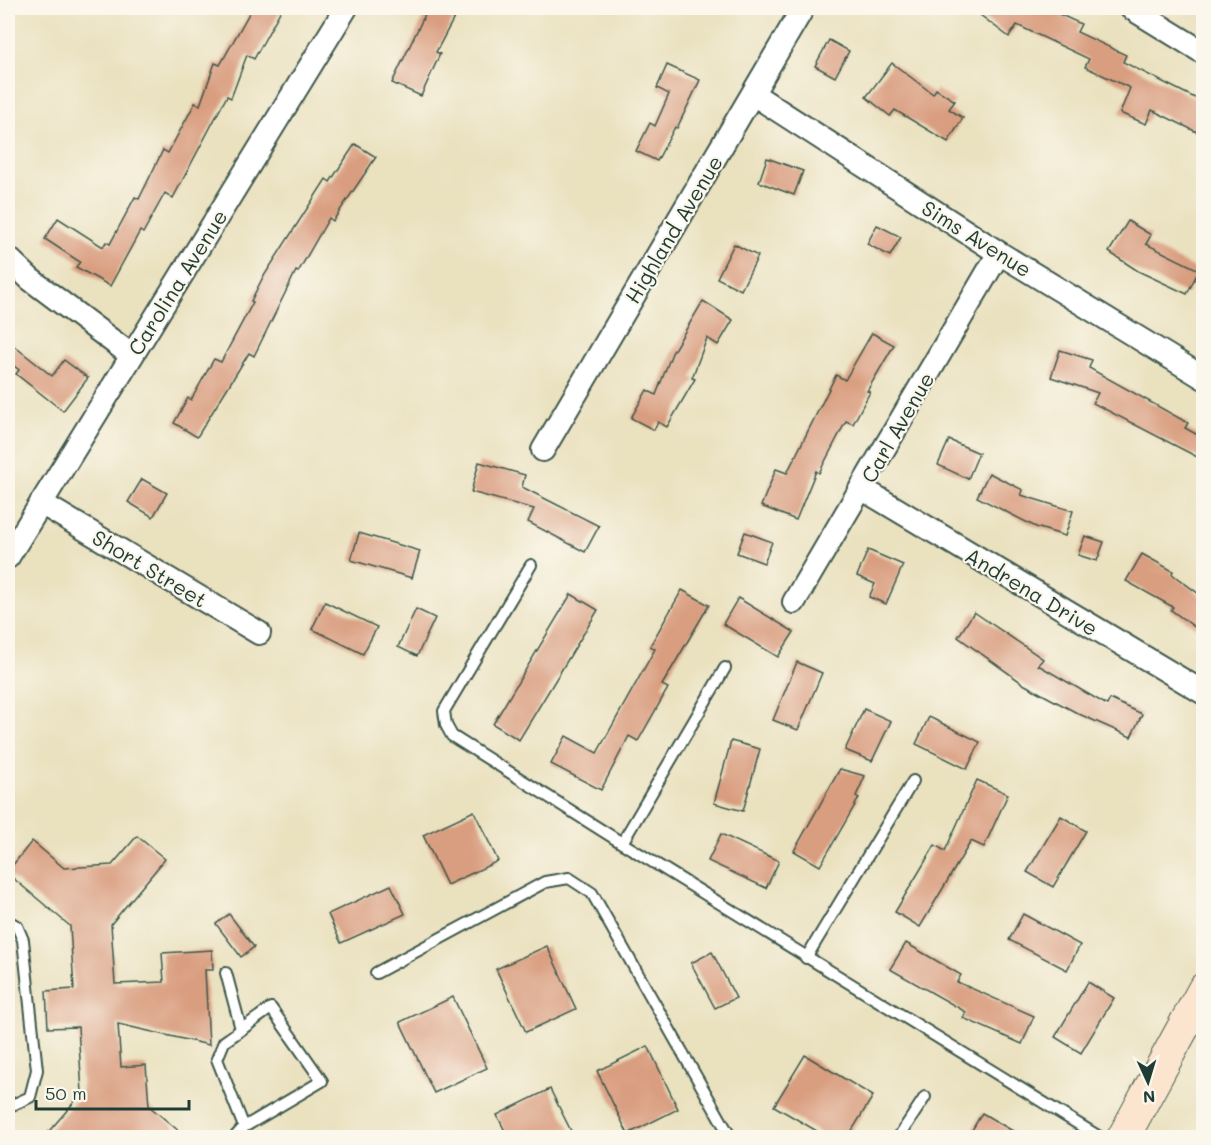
<svg xmlns="http://www.w3.org/2000/svg" width="1211" height="1145" font-family="Mali,sans-serif">
  <style>
    .building { fill: #d99d7f }
    .lines { fill: none; stroke-linecap: round; stroke-linejoin: round }
    .lane-casing { stroke: #3d5649; stroke-width: 14 }
    .street-casing { stroke: #3d5649; stroke-width: 26 }
    .secondary-casing { stroke: #3d5649; stroke-width: 34 }
    .lane { stroke: #fff; stroke-width: 10 }
    .street { stroke: #fff; stroke-width: 22 }
    .secondary { stroke: #fbe5cf; stroke-width: 32 }
    .labels { text-anchor: middle; dominant-baseline: central; stroke-width: 4.5; stroke-linejoin: round; paint-order: stroke }
    .street-label { font-size: 21px; fill: #1f3d34; stroke: #fbf7ec }
  </style>
  <rect width="100%" height="100%" fill="#fbf7ec"/>
  <filter id="ink" filterUnits="userSpaceOnUse"><feTurbulence type="fractalNoise" baseFrequency=".0167" numOctaves="2"/><feDisplacementMap in="SourceGraphic" scale="12" xChannelSelector="R" yChannelSelector="G"/><feConvolveMatrix kernelMatrix="1 2 1 2 8 2 1 2 1" color-interpolation-filters="sRGB"/></filter>
  <filter id="wash" filterUnits="userSpaceOnUse"><feTurbulence type="fractalNoise" baseFrequency=".008" numOctaves="4" result="noise"/><feDisplacementMap in="SourceGraphic" scale="24" xChannelSelector="R" yChannelSelector="G"/><feGaussianBlur stdDeviation="1.35" result="paint"/><feColorMatrix in="noise" values="0 0 0 0 0 0 0 0 0 0 0 0 0 0 0 0 0 1.4 0 .05"/><feComposite in="paint" operator="in"/></filter>
  <g filter="url(#wash)">
    <rect width="100%" height="100%" fill="#eae1bf"/>
    <g id="blocks">
      <!-- building -->
      <g class="building">
        <polygon points="252,8 282,8 254,59 247,55 231,98 227,96 173,198 165,193 143,233 140,231 110,286 76,267 80,262 45,239 58,218 103,247 106,242 110,244 135,197 139,199 163,150 168,153 195,103 200,105 215,63 220,65"/>
        <polygon points="428,8 438,8 455,16 436,52 440,54 421,96 392,83"/>
        <polygon points="971,8 1046,8 1081,24 1077,32 1126,55 1123,62 1203,102 1203,135 1152,110 1146,124 1120,113 1130,88 1085,67 1089,59 1017,25 1009,37"/>
        <polygon points="829,40 849,51 835,77 815,66"/>
        <polygon points="892,63 933,94 936,89 955,101 949,109 963,118 948,142 895,110 890,116 866,97"/>
        <polygon points="667,65 700,80 677,128 675,127 657,161 636,151 650,123 655,126 669,94 657,88"/>
        <polygon points="355,144 376,157 333,221 329,218 298,272 296,271 254,356 249,353 197,437 174,423 188,398 191,400 214,359 221,362 253,302 251,301 262,279 326,179 330,182"/>
        <polygon points="767,158 803,171 794,195 759,182"/>
        <polygon points="1128,221 1151,235 1146,244 1199,270 1187,294 1138,271 1109,252"/>
        <polygon points="877,225 901,237 890,256 867,244"/>
        <polygon points="734,244 758,256 741,290 717,278"/>
        <polygon points="703,301 733,320 718,345 707,338 692,378 695,379 667,427 658,422 654,430 631,418 647,390 656,395 672,353"/>
        <polygon points="872,333 894,345 867,391 870,392 853,424 846,421 819,473 816,471 796,520 761,506 776,469 787,473 836,375 845,380"/>
        <polygon points="14,346 52,376 64,360 88,378 63,411 16,374 19,370 8,361 8,354"/>
        <polygon points="1060,350 1092,360 1089,368 1188,423 1185,428 1203,438 1203,460 1093,403 1098,393 1051,377"/>
        <polygon points="949,440 979,453 968,479 938,465"/>
        <polygon points="479,462 525,475 522,487 599,526 585,552 528,522 534,509 471,492"/>
        <polygon points="989,473 1023,490 1021,495 1073,511 1065,536 1036,527 977,497"/>
        <polygon points="142,479 167,493 153,517 128,502"/>
        <polygon points="745,532 772,542 764,563 737,553"/>
        <polygon points="359,533 420,551 412,578 351,560"/>
        <polygon points="1085,536 1104,542 1097,561 1078,555"/>
        <polygon points="868,550 903,565 886,604 869,597 875,584 857,576"/>
        <polygon points="1142,554 1173,571 1172,574 1203,597 1203,633 1171,610 1173,607 1126,581"/>
        <polygon points="682,590 709,605 662,685 668,688 638,741 629,736 601,790 551,764 566,736 597,753 655,649 650,646"/>
        <polygon points="571,594 598,610 519,740 493,724"/>
        <polygon points="738,598 794,632 778,657 723,624"/>
        <polygon points="325,602 377,627 363,654 312,629"/>
        <polygon points="416,609 435,618 417,656 398,647"/>
        <polygon points="974,612 1043,659 1038,665 1107,705 1110,699 1142,714 1131,737 1079,714 1025,685 958,637"/>
        <polygon points="797,662 822,673 798,730 773,720"/>
        <polygon points="864,709 891,721 872,761 845,750"/>
        <polygon points="929,717 980,742 967,769 916,744"/>
        <polygon points="731,741 760,749 743,811 714,803"/>
        <polygon points="840,769 865,776 856,796 859,798 820,866 794,851"/>
        <polygon points="977,780 1008,794 984,847 971,841 920,927 895,912 935,845 945,851"/>
        <polygon points="474,811 498,861 447,885 423,835"/>
        <polygon points="1061,816 1086,831 1053,887 1027,872"/>
        <polygon points="721,834 779,861 766,888 708,861"/>
        <polygon points="137,836 165,859 111,924 115,984 164,982 162,953 212,950 213,970 205,970 209,1045 118,1024 121,1067 146,1065 149,1106 186,1137 44,1137 82,1093 78,1027 48,1028 46,991 74,989 70,926 8,874 8,871 32,841 64,868 112,865"/>
        <polygon points="391,885 405,914 341,943 328,914"/>
        <polygon points="229,914 254,947 241,957 216,924"/>
        <polygon points="1023,914 1080,945 1067,970 1009,940"/>
        <polygon points="906,943 961,975 957,982 1034,1016 1022,1044 963,1018 966,1012 890,969"/>
        <polygon points="547,946 576,1009 526,1032 496,969"/>
        <polygon points="712,952 736,998 715,1008 691,963"/>
        <polygon points="1088,982 1114,998 1081,1053 1055,1037"/>
        <polygon points="453,997 487,1068 434,1093 400,1022"/>
        <polygon points="648,1046 678,1109 628,1134 597,1071"/>
        <polygon points="805,1055 873,1096 848,1137 827,1137 774,1106"/>
        <polygon points="550,1089 574,1137 508,1137 497,1115"/>
        <polygon points="982,1113 1023,1137 968,1137"/>
      </g>
    </g>
  </g>
  <g filter="url(#ink)">
    <use href="#blocks" fill-opacity="0" stroke="#3d5649" stroke-width="1.5"/>
    <g class="lines">
      <defs>
        <g id="lane">
          <polyline points="531,565 444,711 446,725 452,736 622,843"/>
          <polyline points="725,668 622,843 1101,1138"/>
          <polyline points="8,921 17,926 23,940 37,1070 30,1097 8,1107"/>
          <polyline points="806,958 913,781"/>
          <polyline points="226,973 241,1029"/>
          <polyline points="376,973 545,882 569,878 592,893 731,1138"/>
          <polyline points="234,1138 244,1127 322,1081 271,1008 224,1042 217,1059 244,1127"/>
          <polyline points="898,1138 925,1097"/>
        </g>
        <g id="street">
          <polyline points="1131,8 1204,53"/>
          <polyline points="753,94 999,253 1204,378"/>
          <polyline points="8,258 30,279 131,355"/>
          <polyline points="543,450 803,8"/>
          <polyline points="861,488 1204,693"/>
          <polyline points="41,503 259,633"/>
          <polyline points="8,557 346,8"/>
          <polyline points="794,602 999,253"/>
        </g>
        <polyline id="secondary" points="1123,1138 1204,989"/>
      </defs>
      <!-- lane casing -->
      <use href="#lane" class="lane-casing"/>
      <!-- street casing -->
      <use href="#street" class="street-casing"/>
      <!-- secondary casing -->
      <use href="#secondary" class="secondary-casing"/>
      <!-- lane -->
      <use href="#lane" class="lane"/>
      <!-- street -->
      <use href="#street" class="street"/>
      <!-- secondary -->
      <use href="#secondary" class="secondary"/>
    </g>
  </g>
  <g class="labels">
    <!-- street labels -->
    <g class="street-label">
      <text transform="translate(673 229) rotate(-59)">Highland Avenue</text>
      <text transform="translate(977 238) rotate(32)">Sims Avenue</text>
      <text transform="translate(177 282) rotate(-58)">Carolina Avenue</text>
      <text transform="translate(897 427) rotate(-60)">Carl Avenue</text>
      <text transform="translate(150 568) rotate(31)">Short Street</text>
      <text transform="translate(1032 591) rotate(31)">Andrena Drive</text>
    </g>
  </g>
  <!-- margin -->
  <rect width="1211" height="1145" fill="none" stroke="#fbf7ec" stroke-width="30"/>
  <!-- north arrow -->
  <g transform="translate(1148 1082) rotate(176)" stroke="#fbf7ec" stroke-width="4.5" paint-order="stroke">
  <path d="M0-4.5L10 22L0 15L-10 22Z" fill="#1f3d34"/>
  <text y="-9" font-size="16" font-weight="bold" text-anchor="middle" fill="#1f3d34">N</text>
  </g>
  <!-- scale -->
  <path d="M36 1100v9h153v-9" fill="none" stroke="#1f3d34" stroke-width="3"/>
  <text x="45" y="1100" font-size="18" fill="#1f3d34" stroke="#fbf7ec" stroke-width="4.5" paint-order="stroke">50 m</text>
</svg>
